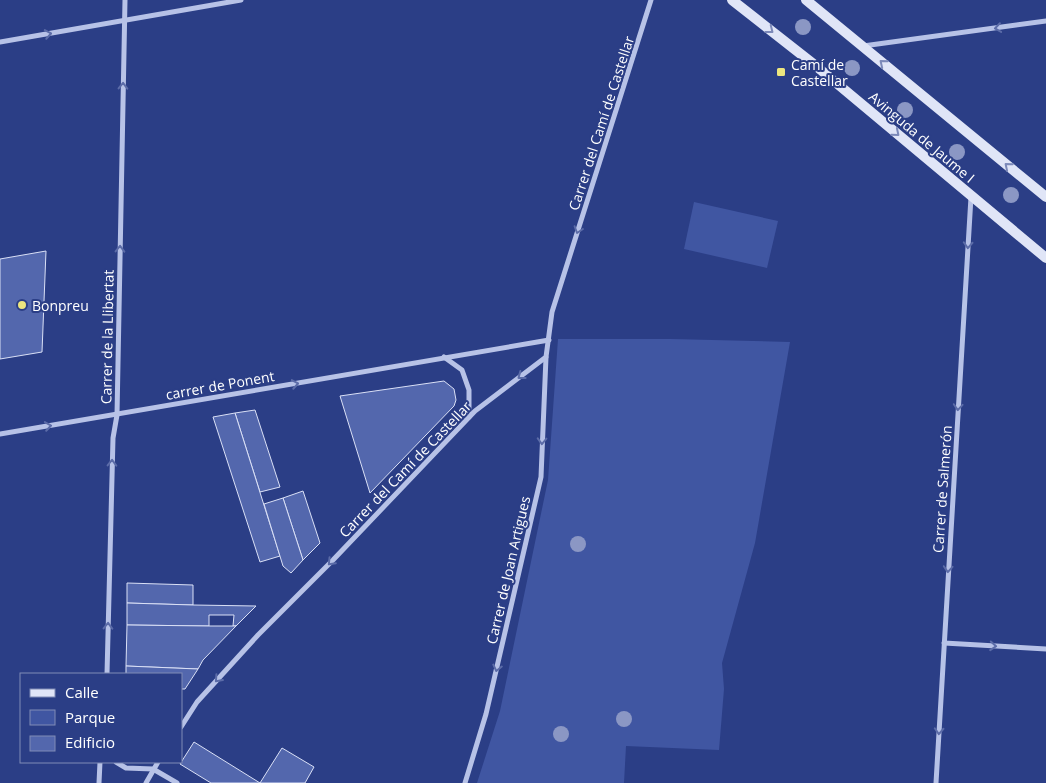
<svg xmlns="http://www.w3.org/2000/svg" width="1046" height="783" font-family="'Open Sans',sans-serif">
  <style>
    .green { fill: #4056a2 }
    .building { fill: #5367ad; stroke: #dae0f6 }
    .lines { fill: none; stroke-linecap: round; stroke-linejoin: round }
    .street { stroke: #b7c2e7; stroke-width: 5 }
    .secondary { stroke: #e0e5f7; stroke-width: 10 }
    .tree { fill: #8b97c4 }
    .oneway { stroke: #5c6ca8 }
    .oneway2 { stroke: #7c89b9 }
    .poi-dot { fill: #ede67f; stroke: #2b3e86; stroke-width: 2 }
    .labels { text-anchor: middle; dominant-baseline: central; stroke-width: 4; stroke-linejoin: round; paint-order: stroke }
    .poi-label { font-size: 14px; fill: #fff; stroke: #2b3e86; text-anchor: start }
    .street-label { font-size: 14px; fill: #fff; stroke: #2b3e86 }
  </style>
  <rect width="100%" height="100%" fill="#2b3e86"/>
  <!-- green -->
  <g class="green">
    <polygon points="694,202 778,221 767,268 684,249"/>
    <polygon points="558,339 671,339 790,342 755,543 722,663 724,689 719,750 626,746 624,783 477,783 500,711 548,480"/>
  </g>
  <!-- building -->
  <g class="building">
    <polygon points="46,251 42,352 0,359 0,259"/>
    <polygon points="444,381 454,389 456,400 454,406 370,493 340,396"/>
    <polygon points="255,410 280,487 260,492 235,413"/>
    <polygon points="235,413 280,556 260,562 213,417"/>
    <polygon points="303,491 320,543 303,560 283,498"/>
    <polygon points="283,498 303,560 291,573 283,566 264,504"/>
    <polygon points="127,583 193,585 193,605 127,603"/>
    <polygon points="127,603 193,605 256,606 236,626 233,626 234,615 209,615 209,626 127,625"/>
    <polygon points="127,625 209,626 236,626 203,660 198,669 126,666"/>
    <polygon points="126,666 198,669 185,689 181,689 181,674 126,674"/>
    <polygon points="194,742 260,783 211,783 180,764"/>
    <polygon points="282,748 314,767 305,783 260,783"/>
  </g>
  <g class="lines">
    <!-- street -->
    <g class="street">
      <polyline points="0,42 241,0"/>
      <polyline points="863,46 1046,21"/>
      <polyline points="444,357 462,370 469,390 469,417"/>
      <polyline points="0,434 549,340"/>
      <polyline points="944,643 1046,649"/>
      <polyline points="107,674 113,438 117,415 125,0"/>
      <polyline points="181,727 197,702 258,635 333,560 475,411 546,357 552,312 651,0"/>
      <polyline points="116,762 126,768 153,769 177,783"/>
      <polyline points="99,783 100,762"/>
      <polyline points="146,783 158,762"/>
      <polyline points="465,783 486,714 541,477 546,357"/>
      <polyline points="936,783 971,197"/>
    </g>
    <!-- secondary -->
    <g class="secondary">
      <polyline points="732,0 816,66 1046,258"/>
      <polyline points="806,0 1046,197"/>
    </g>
  </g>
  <!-- trees -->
  <g class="tree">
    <circle cx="803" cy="27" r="8"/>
    <circle cx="852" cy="68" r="8"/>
    <circle cx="905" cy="110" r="8"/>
    <circle cx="957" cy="152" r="8"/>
    <circle cx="1011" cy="195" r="8"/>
    <circle cx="578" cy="544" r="8"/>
    <circle cx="624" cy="719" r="8"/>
    <circle cx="561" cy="734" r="8"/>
  </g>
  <!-- one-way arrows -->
  <defs><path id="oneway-chevron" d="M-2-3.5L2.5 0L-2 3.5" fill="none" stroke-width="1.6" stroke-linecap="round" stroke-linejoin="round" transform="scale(1.25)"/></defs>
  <g class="oneway">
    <use href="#oneway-chevron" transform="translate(998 28) rotate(172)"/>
    <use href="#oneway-chevron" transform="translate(48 34) rotate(-10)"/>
    <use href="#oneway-chevron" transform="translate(123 86) rotate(-89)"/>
    <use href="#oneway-chevron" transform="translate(578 230) rotate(108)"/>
    <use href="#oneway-chevron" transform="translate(968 245) rotate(93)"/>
    <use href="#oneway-chevron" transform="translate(120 249) rotate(-89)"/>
    <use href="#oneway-chevron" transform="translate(521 376) rotate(143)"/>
    <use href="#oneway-chevron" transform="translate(295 384) rotate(-10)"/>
    <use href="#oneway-chevron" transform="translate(958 407) rotate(94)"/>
    <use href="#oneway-chevron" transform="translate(48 426) rotate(-9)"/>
    <use href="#oneway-chevron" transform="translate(542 441) rotate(92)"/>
    <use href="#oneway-chevron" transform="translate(112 463) rotate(-89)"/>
    <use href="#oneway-chevron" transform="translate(331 562) rotate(134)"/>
    <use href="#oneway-chevron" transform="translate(948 569) rotate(94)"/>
    <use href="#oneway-chevron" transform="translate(108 626) rotate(-89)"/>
    <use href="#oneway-chevron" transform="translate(993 646) rotate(4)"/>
    <use href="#oneway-chevron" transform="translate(497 668) rotate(103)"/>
    <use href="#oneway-chevron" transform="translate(218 679) rotate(132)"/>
    <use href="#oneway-chevron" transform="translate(939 731) rotate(93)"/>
  </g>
  <g class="oneway2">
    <use href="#oneway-chevron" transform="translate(770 30) rotate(38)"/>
    <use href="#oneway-chevron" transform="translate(883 63) rotate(-141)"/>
    <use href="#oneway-chevron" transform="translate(896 133) rotate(40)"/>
    <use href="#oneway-chevron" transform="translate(1008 166) rotate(-140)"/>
  </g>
  <!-- markers -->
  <g class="poi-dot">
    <rect x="776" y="67" width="10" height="10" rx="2.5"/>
    <circle cx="22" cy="305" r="5"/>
  </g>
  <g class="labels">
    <!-- poi labels -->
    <g class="poi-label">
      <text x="791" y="64">Camí de<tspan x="791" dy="16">Castellar</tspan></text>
      <text x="32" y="305">Bonpreu</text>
    </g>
    <!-- street labels -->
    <g class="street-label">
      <text transform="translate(601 123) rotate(-72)">Carrer del Camí de Castellar</text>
      <text transform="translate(922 137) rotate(40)">Avinguda de Jaume I</text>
      <text transform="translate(107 337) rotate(-89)">Carrer de la Llibertat</text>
      <text transform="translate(220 385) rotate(-10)">carrer de Ponent</text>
      <text transform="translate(405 469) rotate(-46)">Carrer del Camí de Castellar</text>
      <text transform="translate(942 489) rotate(-86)">Carrer de Salmerón</text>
      <text transform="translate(508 570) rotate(-77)">Carrer de Joan Artigues</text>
    </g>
  </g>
  <!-- legend -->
  <rect x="20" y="673" width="162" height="90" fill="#2b3e86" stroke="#808bb6"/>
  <rect x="30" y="689" width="25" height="8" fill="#e0e5f7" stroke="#808bb6"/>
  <text x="65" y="698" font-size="15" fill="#ffffff">Calle</text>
  <rect x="30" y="710" width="25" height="15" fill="#4056a2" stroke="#808bb6"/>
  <text x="65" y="723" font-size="15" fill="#ffffff">Parque</text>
  <rect x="30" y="736" width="25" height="15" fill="#5367ad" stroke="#808bb6"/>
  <text x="65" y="748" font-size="15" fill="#ffffff">Edificio</text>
</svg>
